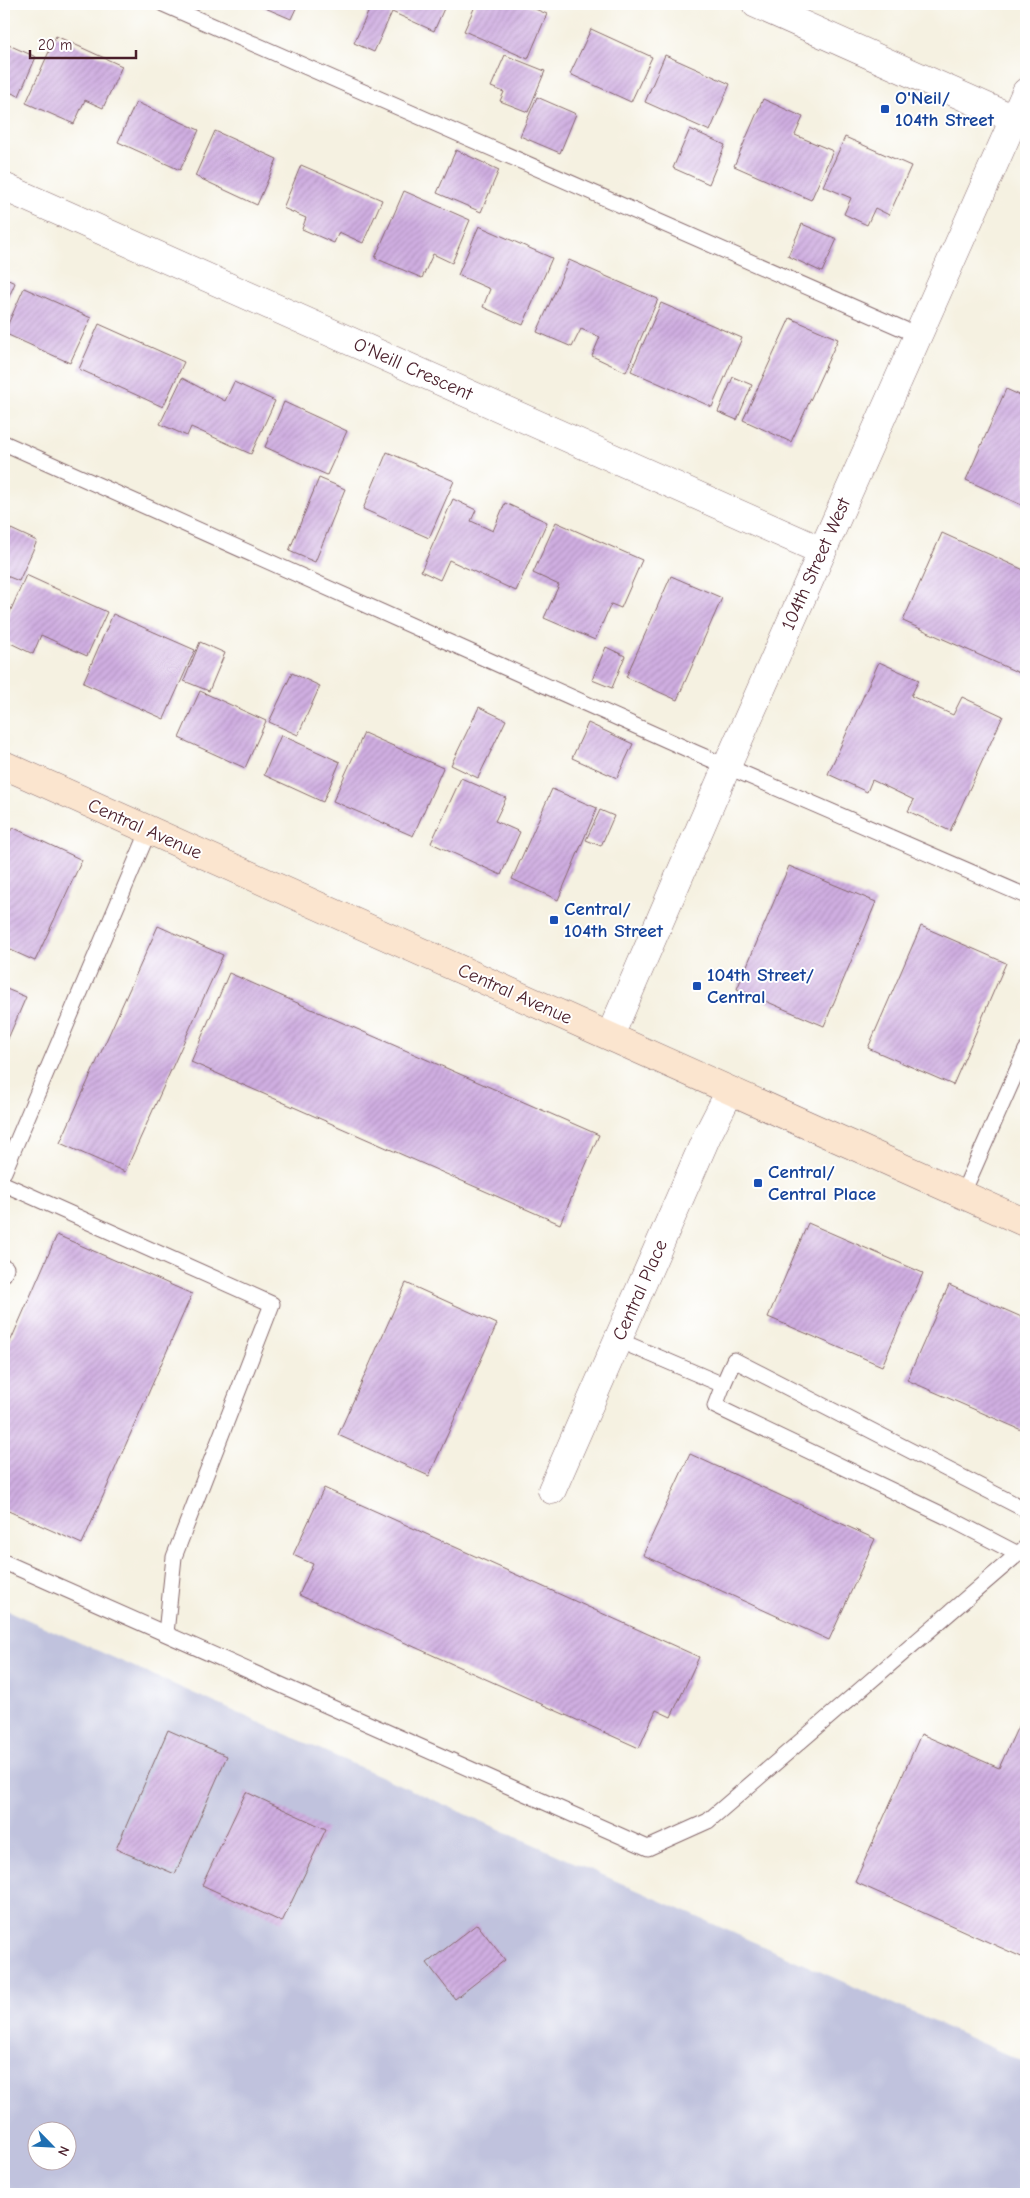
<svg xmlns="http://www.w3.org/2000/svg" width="1030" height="2198" font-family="'Comic Neue',sans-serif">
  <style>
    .industrial { fill: #c0c2dd; fill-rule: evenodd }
    .building { fill: url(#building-hatch) }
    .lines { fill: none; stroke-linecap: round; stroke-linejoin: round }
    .service-casing { stroke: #86686b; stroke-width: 17 }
    .minor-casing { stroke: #86686b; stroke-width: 29 }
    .secondary-casing { stroke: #86686b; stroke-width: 29 }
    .service { stroke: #fff; stroke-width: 15 }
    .minor { stroke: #fff; stroke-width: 28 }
    .secondary { stroke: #fbe5cf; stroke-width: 28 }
    .transit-dot { fill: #1a4fb4; stroke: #fff; stroke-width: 2 }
    .labels { text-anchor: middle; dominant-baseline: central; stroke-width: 4; stroke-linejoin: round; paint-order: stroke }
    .transit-label { font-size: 19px; font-weight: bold; fill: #164399; stroke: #fff; text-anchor: start }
    .street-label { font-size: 19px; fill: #4a1f2b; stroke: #fff }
  </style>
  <defs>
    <pattern id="building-hatch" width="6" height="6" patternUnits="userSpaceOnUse" patternTransform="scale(1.25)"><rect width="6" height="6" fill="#cfaee1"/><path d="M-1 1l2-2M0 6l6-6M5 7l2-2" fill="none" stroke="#b395c1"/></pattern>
  </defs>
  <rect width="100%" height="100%" fill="#fff"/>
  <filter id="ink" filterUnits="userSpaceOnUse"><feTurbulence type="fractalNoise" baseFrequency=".02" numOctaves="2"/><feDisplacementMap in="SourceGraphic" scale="10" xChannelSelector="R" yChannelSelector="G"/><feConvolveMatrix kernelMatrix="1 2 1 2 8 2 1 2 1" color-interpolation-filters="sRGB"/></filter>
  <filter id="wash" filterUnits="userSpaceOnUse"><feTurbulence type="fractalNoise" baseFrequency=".0096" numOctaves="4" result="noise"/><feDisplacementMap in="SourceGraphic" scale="20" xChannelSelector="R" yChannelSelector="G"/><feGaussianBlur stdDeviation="1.12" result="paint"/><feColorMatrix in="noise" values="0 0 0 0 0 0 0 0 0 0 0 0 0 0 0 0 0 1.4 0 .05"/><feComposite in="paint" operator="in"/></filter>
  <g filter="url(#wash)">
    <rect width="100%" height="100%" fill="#f5f1e1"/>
    <!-- industrial -->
    <path class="industrial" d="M4 1609 1026 2063V2194H4ZM38 2130H68V2160H38Z"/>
    <g id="blocks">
      <!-- building -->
      <g class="building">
        <polygon points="264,4 298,4 291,19 263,7"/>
        <polygon points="372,4 446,4 434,31 392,12 374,52 354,43"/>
        <polygon points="476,4 523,4 547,14 528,59 464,31"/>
        <polygon points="591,29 652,57 631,102 570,74"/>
        <polygon points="56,36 122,66 103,108 85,100 74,124 26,103"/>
        <polygon points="4,43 36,57 19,96 4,90"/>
        <polygon points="505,55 545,71 528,112 500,101 504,92 491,87"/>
        <polygon points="665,55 730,84 710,131 645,102"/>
        <polygon points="537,97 576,114 560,153 520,136"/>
        <polygon points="763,99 803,117 795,135 833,151 811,200 734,166"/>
        <polygon points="136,102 199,130 180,170 118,142"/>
        <polygon points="690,129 725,145 709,184 673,168"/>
        <polygon points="215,131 277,159 257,205 195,176"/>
        <polygon points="845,137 911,166 889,215 875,208 867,225 844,214 851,198 823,186"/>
        <polygon points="456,150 499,170 481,212 437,193"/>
        <polygon points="301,165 382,200 363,243 339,232 334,243 302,229 306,218 283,208"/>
        <polygon points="404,191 470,220 452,263 433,254 422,278 375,258"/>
        <polygon points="802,224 837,239 822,272 788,256"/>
        <polygon points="479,226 552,258 523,325 483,307 490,289 458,275"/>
        <polygon points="569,260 658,299 626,372 592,356 600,337 581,329 572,347 537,332"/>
        <polygon points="4,278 15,283 4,308"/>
        <polygon points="24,288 91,318 70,363 4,333"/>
        <polygon points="661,303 742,338 712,407 631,371"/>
        <polygon points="790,318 838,339 791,442 743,420"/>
        <polygon points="99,324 184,362 163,407 79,369"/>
        <polygon points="733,377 752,385 737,420 718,412"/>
        <polygon points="182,378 225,401 234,382 275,401 251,454 191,427 187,436 160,424"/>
        <polygon points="1006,389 1026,398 1026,507 966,480"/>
        <polygon points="284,402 347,431 327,475 265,447"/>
        <polygon points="387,452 454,481 429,538 363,509"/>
        <polygon points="319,478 345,489 315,562 289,551"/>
        <polygon points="453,499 476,510 471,521 493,531 505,503 547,522 516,591 449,560 440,580 421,571"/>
        <polygon points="556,522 642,560 621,608 611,604 595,640 544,618 559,585 533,573"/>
        <polygon points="11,529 37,541 19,581 4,575 4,546"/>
        <polygon points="942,533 1026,571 1026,676 903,621"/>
        <polygon points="26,575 107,612 87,656 41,635 33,654 4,640 4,626"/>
        <polygon points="671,576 722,598 677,700 626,677"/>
        <polygon points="113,614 195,650 164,719 83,683"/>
        <polygon points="200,642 225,653 209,691 184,681"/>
        <polygon points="606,647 625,656 612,688 592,680"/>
        <polygon points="879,662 919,680 911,696 953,715 962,697 1003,716 950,831 908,811 914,800 872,780 867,792 828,774"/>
        <polygon points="292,673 320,686 298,735 269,722"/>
        <polygon points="200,691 266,721 245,768 179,738"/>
        <polygon points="479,707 506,720 478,778 451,765"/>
        <polygon points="588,723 633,744 617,778 572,758"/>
        <polygon points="364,733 443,768 413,836 333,801"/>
        <polygon points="281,735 340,762 323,802 264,775"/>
        <polygon points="461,778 506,798 495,821 520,832 501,875 431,843"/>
        <polygon points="552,789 597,808 558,900 512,879"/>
        <polygon points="600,810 614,816 601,846 586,840"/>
        <polygon points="14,828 82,860 35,961 4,947 4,835"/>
        <polygon points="789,866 876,902 824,1026 737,989"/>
        <polygon points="158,926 223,955 125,1172 60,1143"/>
        <polygon points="921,926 1006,963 953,1085 868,1048"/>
        <polygon points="229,973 599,1135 560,1224 191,1062"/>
        <polygon points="4,988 26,997 4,1048"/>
        <polygon points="808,1223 923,1273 882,1366 768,1317"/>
        <polygon points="57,1235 192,1294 82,1544 4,1509 4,1356"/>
        <polygon points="406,1283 497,1324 429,1476 338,1435"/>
        <polygon points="949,1285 1026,1319 1026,1432 907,1380"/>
        <polygon points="690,1454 875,1539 829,1640 643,1555"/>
        <polygon points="324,1488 699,1657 671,1717 656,1710 639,1748 299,1595 313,1564 293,1555"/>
        <polygon points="1026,1709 1026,1959 855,1882 921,1734 999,1768"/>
        <polygon points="168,1730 227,1756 175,1874 116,1849"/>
        <polygon points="246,1792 326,1829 282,1922 202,1885"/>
        <polygon points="477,1924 505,1960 455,1999 427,1963"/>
      </g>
    </g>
  </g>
  <g filter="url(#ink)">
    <use href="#blocks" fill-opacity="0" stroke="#86686b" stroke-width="1"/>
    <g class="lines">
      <defs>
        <g id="service">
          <polyline points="163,4 917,335"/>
          <polyline points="4,443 696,753 1026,896"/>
          <polyline points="4,1172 149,830"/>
          <polyline points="4,1184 272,1304 174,1557 166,1633"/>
          <polyline points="962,1195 1026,1050"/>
          <polyline points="4,1267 6,1268 4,1274"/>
          <polyline points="618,1340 723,1385 734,1360 1026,1510"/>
          <polyline points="723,1385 715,1406 945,1516 1018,1554"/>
          <polyline points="4,1562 648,1848 708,1821 1026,1547"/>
        </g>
        <g id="minor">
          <polyline points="756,4 1014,119"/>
          <polyline points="4,187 822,551"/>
          <polyline points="610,1036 727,766 1026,92"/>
          <polyline points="552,1490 707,1136 730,1091"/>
        </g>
        <polyline id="secondary" points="4,765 1026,1223"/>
      </defs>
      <!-- service casing -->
      <use href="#service" class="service-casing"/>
      <!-- minor casing -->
      <use href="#minor" class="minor-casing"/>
      <!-- secondary casing -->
      <use href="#secondary" class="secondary-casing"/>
      <!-- service -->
      <use href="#service" class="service"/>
      <!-- minor -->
      <use href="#minor" class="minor"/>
      <!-- secondary -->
      <use href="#secondary" class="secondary"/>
    </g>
  </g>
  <!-- markers -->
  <g class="transit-dot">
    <rect x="880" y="104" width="10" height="10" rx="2.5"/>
    <rect x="549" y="915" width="10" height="10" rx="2.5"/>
    <rect x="692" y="981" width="10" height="10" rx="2.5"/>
    <rect x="753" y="1178" width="10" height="10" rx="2.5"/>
  </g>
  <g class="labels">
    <!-- transit labels -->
    <g class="transit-label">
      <text x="895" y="98">O'Neil/<tspan x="895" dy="22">104th Street</tspan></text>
      <text x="564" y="909">Central/<tspan x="564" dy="22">104th Street</tspan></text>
      <text x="707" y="975">104th Street/<tspan x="707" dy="22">Central</tspan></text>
      <text x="768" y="1172">Central/<tspan x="768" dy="22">Central Place</tspan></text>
    </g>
    <!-- street labels -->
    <g class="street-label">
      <text transform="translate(413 369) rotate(24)">O'Neill Crescent</text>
      <text transform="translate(816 564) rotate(-66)">104th Street West</text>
      <text transform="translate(145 829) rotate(24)">Central Avenue</text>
      <text transform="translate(515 994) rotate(24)">Central Avenue</text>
      <text transform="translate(640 1290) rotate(-66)">Central Place</text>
    </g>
  </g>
  <!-- margin -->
  <rect width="1030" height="2198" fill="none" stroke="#fff" stroke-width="20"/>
  <!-- north arrow -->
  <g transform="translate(52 2146) rotate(114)"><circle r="24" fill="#ffffff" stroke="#b7a5aa"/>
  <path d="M0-4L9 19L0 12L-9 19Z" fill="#1f6fb2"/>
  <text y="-8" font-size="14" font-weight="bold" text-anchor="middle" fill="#4a1f2b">N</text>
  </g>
  <!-- scale -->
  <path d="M30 50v8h106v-8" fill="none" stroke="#4a1f2b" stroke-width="2.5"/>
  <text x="38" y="50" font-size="15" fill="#4a1f2b" stroke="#ffffff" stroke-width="4" paint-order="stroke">20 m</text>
</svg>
